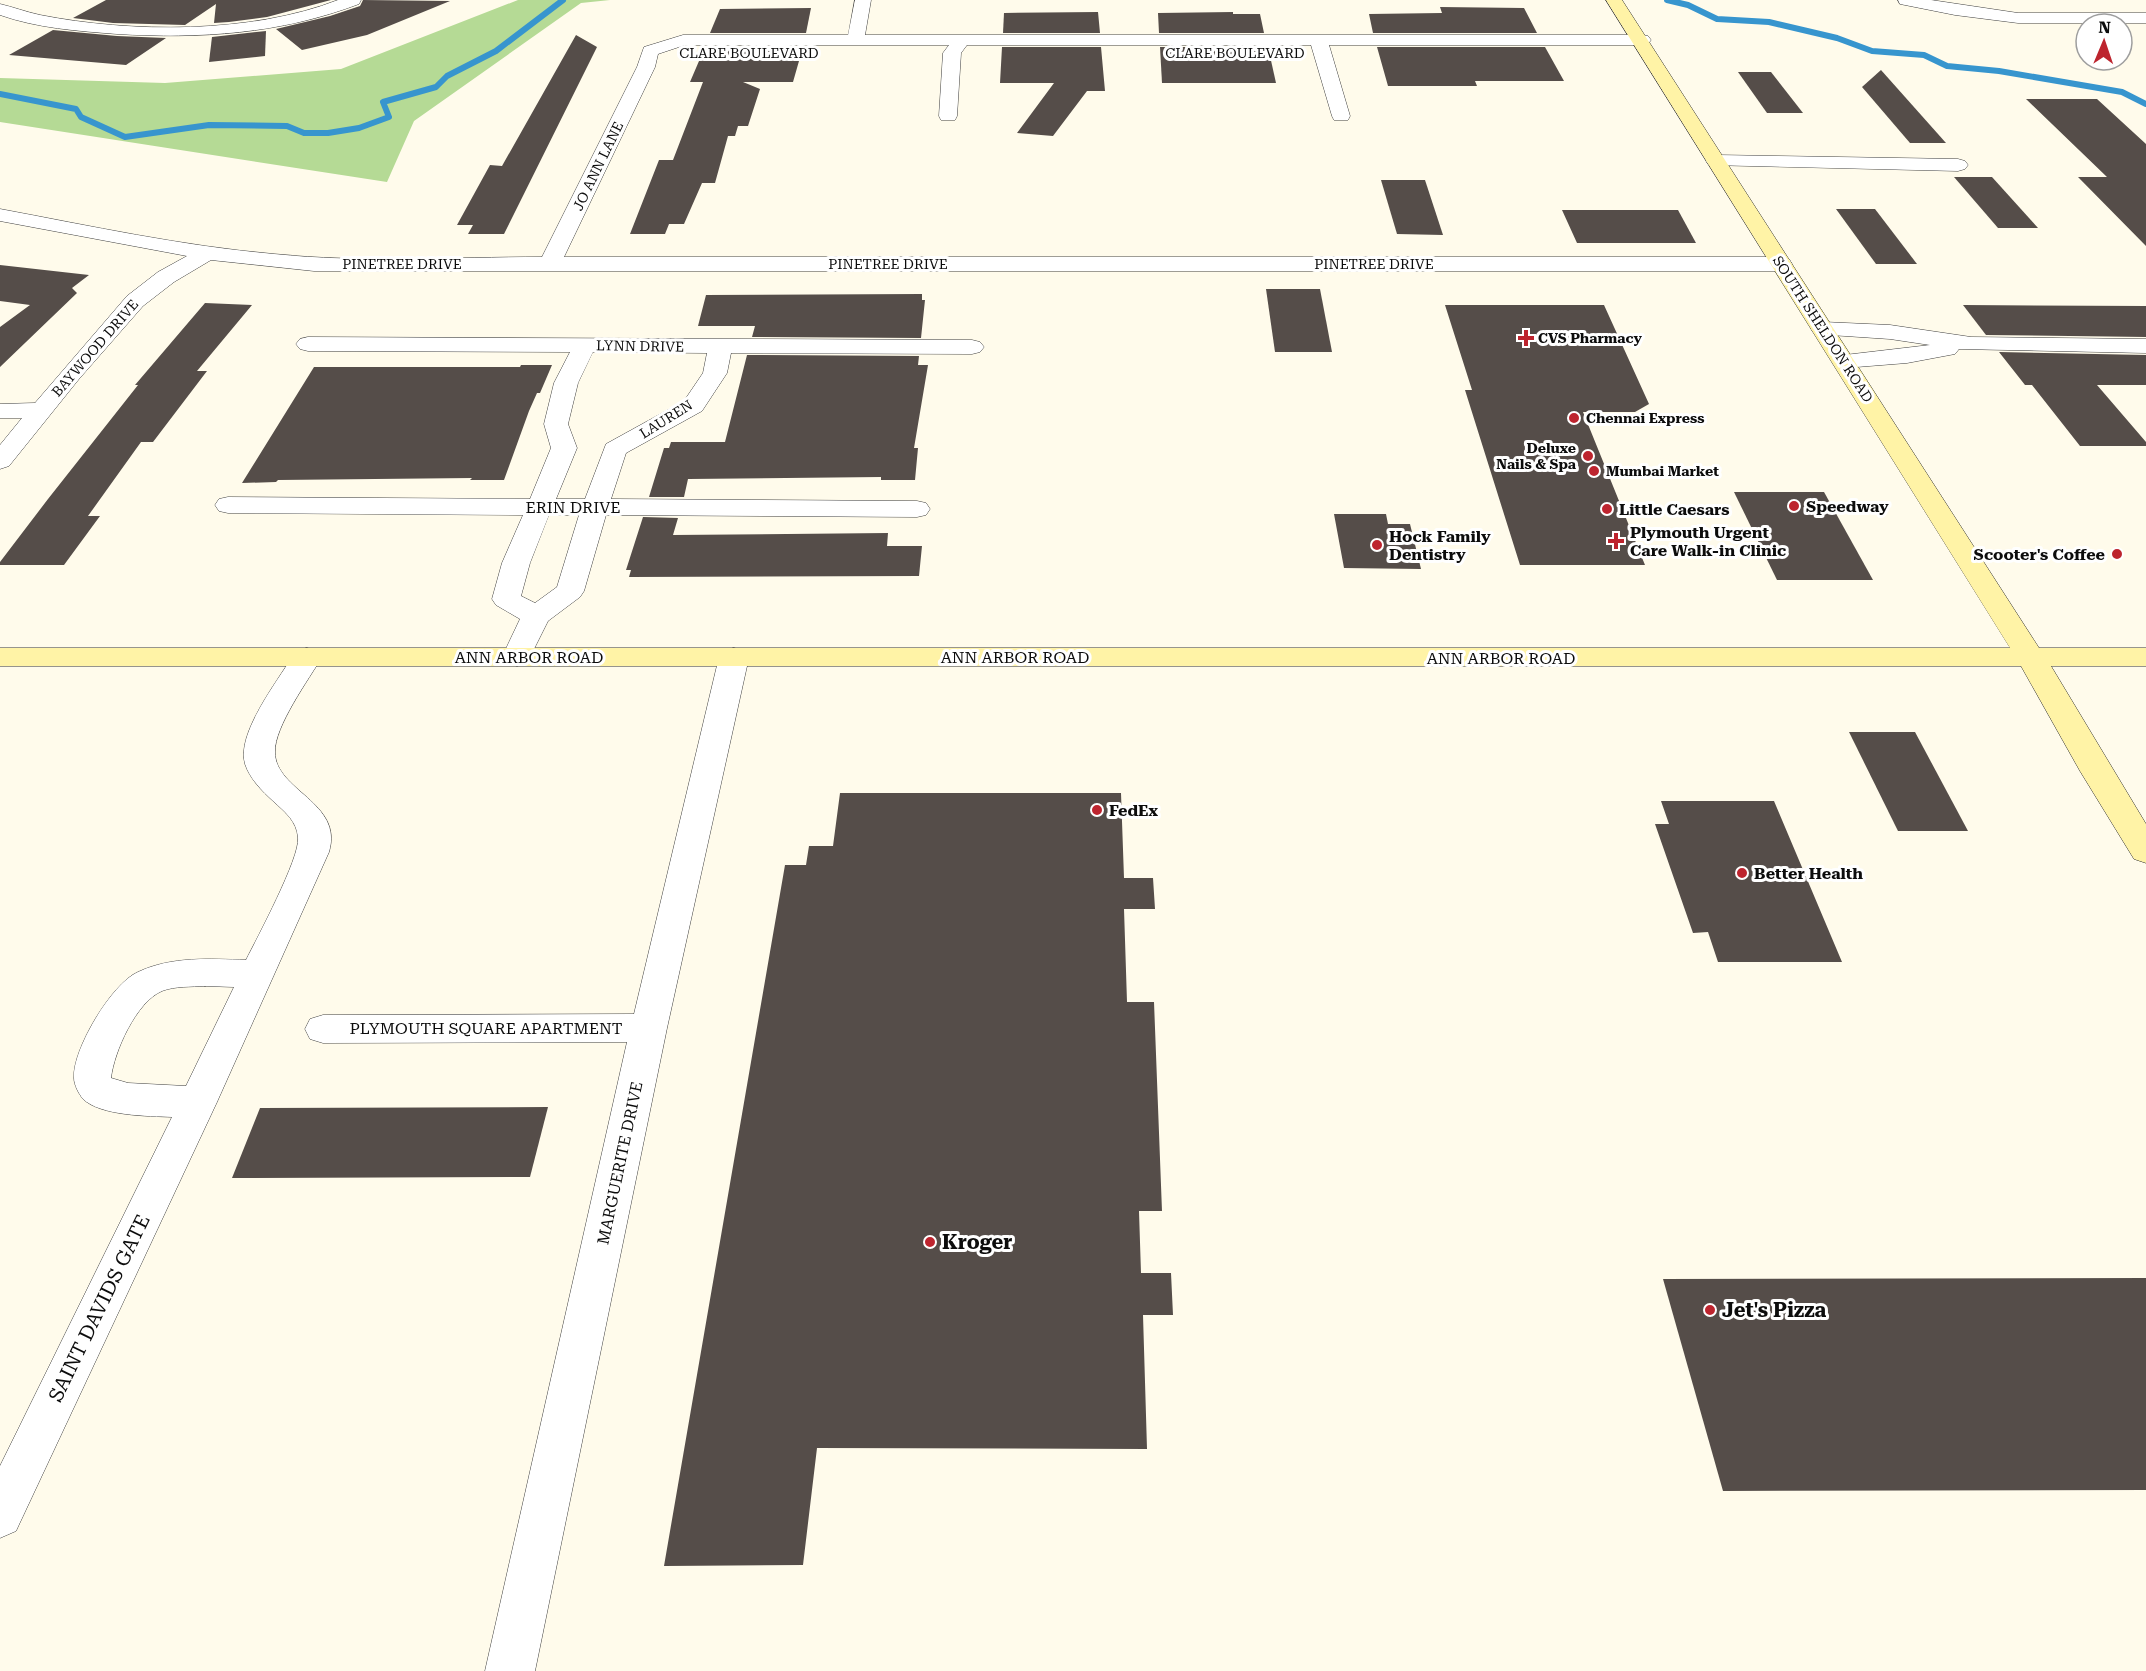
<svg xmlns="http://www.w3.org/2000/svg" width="2146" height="1671" font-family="'Roboto Serif',serif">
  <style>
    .forest { fill: #b5da95 }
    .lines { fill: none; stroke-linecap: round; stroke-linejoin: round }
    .stream { stroke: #3795ce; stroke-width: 6 }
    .building { fill: #554d49 }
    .minor-casing { stroke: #3f3f3f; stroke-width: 1 }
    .secondary-casing { stroke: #2e2e2e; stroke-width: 1 }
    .minor { fill: #fff; fill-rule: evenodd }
    .secondary { fill: #fff3a6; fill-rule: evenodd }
    .poi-dot { fill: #bd242e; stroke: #fff; stroke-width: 2 }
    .labels { text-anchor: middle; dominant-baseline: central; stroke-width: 6; stroke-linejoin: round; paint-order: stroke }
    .far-street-label { font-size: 14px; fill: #0c0c0c; stroke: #fff }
    .far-poi-label { font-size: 14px; font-weight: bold; fill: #0c0c0c; stroke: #fff; text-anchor: start }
    .poi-label { font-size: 16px; font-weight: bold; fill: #0c0c0c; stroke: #fff; text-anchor: start }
    .street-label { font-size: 16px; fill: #0c0c0c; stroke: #fff }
    .near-poi-label { font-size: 20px; font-weight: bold; fill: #0c0c0c; stroke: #fff; text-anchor: start }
    .near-street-label { font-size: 20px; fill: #0c0c0c; stroke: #fff }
  </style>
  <rect width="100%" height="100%" fill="#fffbeb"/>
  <!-- forest -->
  <polygon class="forest" points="518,0 610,0 581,3 414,121 387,182 0,122 0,78 165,83 341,69"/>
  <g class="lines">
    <!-- stream -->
    <g class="stream">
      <polyline points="1667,0 1688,5 1717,19 1769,22 1837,38 1872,51 1924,55 1947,66 1999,71 2122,92 2146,104"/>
      <polyline points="0,94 76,109 81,117 125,137 209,125 287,126 304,133 328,133 359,128 389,117 383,102 436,87 447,76 496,51 563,0"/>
    </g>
  </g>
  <!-- building -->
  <g class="building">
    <polygon points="106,0 331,0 267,17 229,22 214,23 216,4 185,25 113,23 73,18"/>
    <polygon points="363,0 450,1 367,35 302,50 276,29 330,16 360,6"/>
    <polygon points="1440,7 1524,8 1537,33 1373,33 1369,14 1442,13"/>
    <polygon points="811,8 806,33 710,33 720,9"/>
    <polygon points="1098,12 1100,33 1003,33 1004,13"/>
    <polygon points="1233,12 1233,14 1260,14 1264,33 1159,33 1158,13"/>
    <polygon points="53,30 117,36 166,38 126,65 9,55"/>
    <polygon points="266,31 265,56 209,62 212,37"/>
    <polygon points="576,35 597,47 504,234 468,234 473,225 457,225 490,165 502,166"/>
    <polygon points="705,47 803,47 793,82 743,82 760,89 748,126 738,126 735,136 728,136 715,183 702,183 684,224 669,224 665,234 630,234 659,160 673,160 703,82 690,82"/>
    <polygon points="1002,47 1101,47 1105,91 1087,91 1053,136 1017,133 1054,83 1000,83"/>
    <polygon points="1160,47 1268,47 1276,83 1162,83"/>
    <polygon points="1377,47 1545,47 1564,81 1475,81 1477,86 1388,86"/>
    <polygon points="1881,70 1946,143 1910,143 1862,87"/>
    <polygon points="1738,72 1771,72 1803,113 1767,113"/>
    <polygon points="2026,99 2097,99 2146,144 2146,246 2078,177 2107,177"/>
    <polygon points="1954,177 1992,177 2038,228 1998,228"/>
    <polygon points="1381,180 1425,180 1443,235 1397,234"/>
    <polygon points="1836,209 1875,209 1917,264 1876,264"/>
    <polygon points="1562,210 1678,210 1696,243 1577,243"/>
    <polygon points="0,265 89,275 72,288 77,293 0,367 0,327 30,305 0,301"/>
    <polygon points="1266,289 1320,289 1332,352 1275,352"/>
    <polygon points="922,294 922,300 925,300 921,338 752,337 755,326 698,326 706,295"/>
    <polygon points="205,303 252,305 197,371 207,371 153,442 141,442 88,516 100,516 64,565 0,565 0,562 48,499 138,385 135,385"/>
    <polygon points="1445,305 1604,305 1649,404 1635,412 1583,412 1645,565 1520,565 1465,390 1472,390"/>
    <polygon points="1963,305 2146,306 2146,337 1986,335"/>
    <polygon points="1999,352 2146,355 2146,385 2097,385 2146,442 2146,446 2080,446 2032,385 2025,385"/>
    <polygon points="747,355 919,356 918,365 928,365 914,448 918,448 915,480 881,480 881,477 688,479 684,497 649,497 664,448 669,448 671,442 725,442"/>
    <polygon points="521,365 552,365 540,393 537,393 529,411 504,480 470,480 472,478 278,480 276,482 242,483 314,367 520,367"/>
    <polygon points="1734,492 1824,492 1873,580 1777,580"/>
    <polygon points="1334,514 1386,514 1388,524 1410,524 1421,569 1344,568"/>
    <polygon points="643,517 678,518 673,535 888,533 887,546 922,546 919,576 629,577 631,570 626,570"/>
    <polygon points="1849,732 1915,732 1968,831 1898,831"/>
    <polygon points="840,793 1121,793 1124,878 1153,878 1155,909 1124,909 1127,1002 1154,1002 1162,1211 1139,1211 1141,1273 1171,1273 1173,1315 1143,1315 1147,1449 817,1448 803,1565 664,1566 785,865 806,865 809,846 833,846"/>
    <polygon points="1661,801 1774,801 1842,962 1718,962 1708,932 1693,933 1655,824 1669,824"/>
    <polygon points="548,1107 530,1177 232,1178 260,1108"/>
    <polygon points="2146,1278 2146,1490 1723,1491 1663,1279"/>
  </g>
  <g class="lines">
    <defs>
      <g id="minor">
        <path d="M338 0H361L359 4C280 34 200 39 117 34 77 31 37 28 0 15V4C13 7 26 12 40 15 131 33 251 34 338 0Z"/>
        <path d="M855 0H871L865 35H1642L1648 36 1651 40 1648 44 1642 45H1329L1350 116 1348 120H1334L1332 116 1311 45H967L961 53 957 116 955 120H941L939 116 943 53 949 45H685L658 54 655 67 564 257H1781L1789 259 1792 264 1789 269 1781 271H314L211 260 174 282 143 306 79 379 9 466 0 469V445L22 418H0V404L35 403 127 296 158 272 187 256 0 221V209C91 226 182 246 274 254 362 263 453 257 542 257L637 67 644 47 683 35H848Z"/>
        <polygon points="1898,0 1931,0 2018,13 2146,13 2146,23 2018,23 1955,15 1900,4"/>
        <polygon points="1716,155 1958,159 1965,161 1968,165 1965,169 1958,171 1709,165 1706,161 1709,157"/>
        <polygon points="1823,322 1890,325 1971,337 2146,339 2146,353 1959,349 1955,354 1907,363 1844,368 1836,366 1832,361 1836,356 1930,345 1890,339 1815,334 1811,329 1815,324"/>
        <path d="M308 337 972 340 980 342 984 347 980 352 972 354 731 353 727 373 702 411 626 453 611 499 917 501 926 503 930 509 926 515 917 517 606 515 584 591 580 597 548 621 527 663 517 666 507 663 502 657 520 619 496 605 492 599 502 563 523 515 228 513 219 511 215 505 219 499 228 497 530 499 551 448 544 424 554 383 570 352 308 351 300 349 296 344 300 339ZM593 352 707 353 703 373 684 401 606 444 585 499H556L577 448 568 424 578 383ZM549 515H579L557 587 535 603 521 596 530 563Z"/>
        <path d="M307 648 317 651 322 657C309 679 274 727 275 752 275 791 344 802 329 852L217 1102 16 1531 0 1538V1466L172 1117C148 1116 101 1116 83 1099 79 1094 74 1085 74 1078 72 1050 112 983 138 972 172 956 210 959 246 960 257 938 300 858 298 838 297 821 285 812 273 801 262 791 250 779 245 764 236 734 277 682 292 657L297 651ZM205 986 234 987 186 1086 128 1083 111 1078C114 1052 136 1002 162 991 175 986 191 987 205 986Z"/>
        <polygon points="734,648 744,651 749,657 667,1028 535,1671 485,1671 627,1042 323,1043 310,1039 305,1029 310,1019 323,1015 634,1014 719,657 724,651"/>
      </g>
      <polygon id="secondary" points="1606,0 1622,0 2039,648 2146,648 2146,666 2051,666 2146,824 2146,863 2134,859 2080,771 2021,666 0,666 0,648 2010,648"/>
    </defs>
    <!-- minor casing -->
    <use href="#minor" class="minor-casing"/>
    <!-- secondary casing -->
    <use href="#secondary" class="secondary-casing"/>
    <!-- minor -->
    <use href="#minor" class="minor"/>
    <!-- secondary -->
    <use href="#secondary" class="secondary"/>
  </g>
  <!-- markers -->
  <g class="poi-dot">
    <path d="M1523 329h6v6h6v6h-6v6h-6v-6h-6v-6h6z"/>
    <circle cx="1574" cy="418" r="6"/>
    <circle cx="1588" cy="456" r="6"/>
    <circle cx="1594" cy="471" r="6"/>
    <circle cx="1794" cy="506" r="6"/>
    <circle cx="1607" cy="509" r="6"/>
    <path d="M1613 532h6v6h6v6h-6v6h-6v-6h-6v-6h6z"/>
    <circle cx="1377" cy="545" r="6"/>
    <circle cx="2117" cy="554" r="6"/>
    <circle cx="1097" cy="810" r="6"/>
    <circle cx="1742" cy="873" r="6"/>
    <circle cx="930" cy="1242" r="6"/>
    <circle cx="1710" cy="1310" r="6"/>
  </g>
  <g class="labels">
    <!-- far-street labels -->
    <g class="far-street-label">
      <text x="749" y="53">CLARE BOULEVARD</text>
      <text x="1235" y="53">CLARE BOULEVARD</text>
      <text transform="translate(598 166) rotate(-64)">JO ANN LANE</text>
      <text x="402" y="264">PINETREE DRIVE</text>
      <text x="888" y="264">PINETREE DRIVE</text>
      <text x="1374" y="264">PINETREE DRIVE</text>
      <text transform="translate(1823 329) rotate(57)">SOUTH SHELDON ROAD</text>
      <text transform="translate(640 346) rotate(1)">LYNN DRIVE</text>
      <text transform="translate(95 348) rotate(-49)">BAYWOOD DRIVE</text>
      <text transform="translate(666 419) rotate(-32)">LAUREN</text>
    </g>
    <!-- far-poi labels -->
    <g class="far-poi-label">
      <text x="1538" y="338">CVS Pharmacy</text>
      <text x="1586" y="418">Chennai Express</text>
      <text x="1576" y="448" text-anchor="end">Deluxe<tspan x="1576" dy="16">Nails &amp; Spa</tspan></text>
      <text x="1606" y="471">Mumbai Market</text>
    </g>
    <!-- poi labels -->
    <g class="poi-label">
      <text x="1806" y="506">Speedway</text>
      <text x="1619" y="509">Little Caesars</text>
      <text x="1630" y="532">Plymouth Urgent<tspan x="1630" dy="18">Care Walk-in Clinic</tspan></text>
      <text x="1389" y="536">Hock Family<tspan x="1389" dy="18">Dentistry</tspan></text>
      <text x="2105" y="554" text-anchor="end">Scooter's Coffee</text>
      <text x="1109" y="810">FedEx</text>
      <text x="1754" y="873">Better Health</text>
    </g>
    <!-- street labels -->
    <g class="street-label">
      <text x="573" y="507">ERIN DRIVE</text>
      <text x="529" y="657">ANN ARBOR ROAD</text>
      <text x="1015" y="657">ANN ARBOR ROAD</text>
      <text x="1501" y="658">ANN ARBOR ROAD</text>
      <text x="486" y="1028">PLYMOUTH SQUARE APARTMENT</text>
      <text transform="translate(620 1163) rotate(-78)">MARGUERITE DRIVE</text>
    </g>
    <!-- near-poi labels -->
    <g class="near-poi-label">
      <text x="942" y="1242">Kroger</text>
      <text x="1722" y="1310">Jet's Pizza</text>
    </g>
    <!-- near-street labels -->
    <g class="near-street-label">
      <text transform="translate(99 1308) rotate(-64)">SAINT DAVIDS GATE</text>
    </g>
  </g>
  <!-- north arrow -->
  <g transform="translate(2104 42) rotate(2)"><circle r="28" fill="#ffffff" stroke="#9e9e9e" stroke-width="1.5"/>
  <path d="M0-4.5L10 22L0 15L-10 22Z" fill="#bd242e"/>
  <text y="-9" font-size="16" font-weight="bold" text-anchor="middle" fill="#0c0c0c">N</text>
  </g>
</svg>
